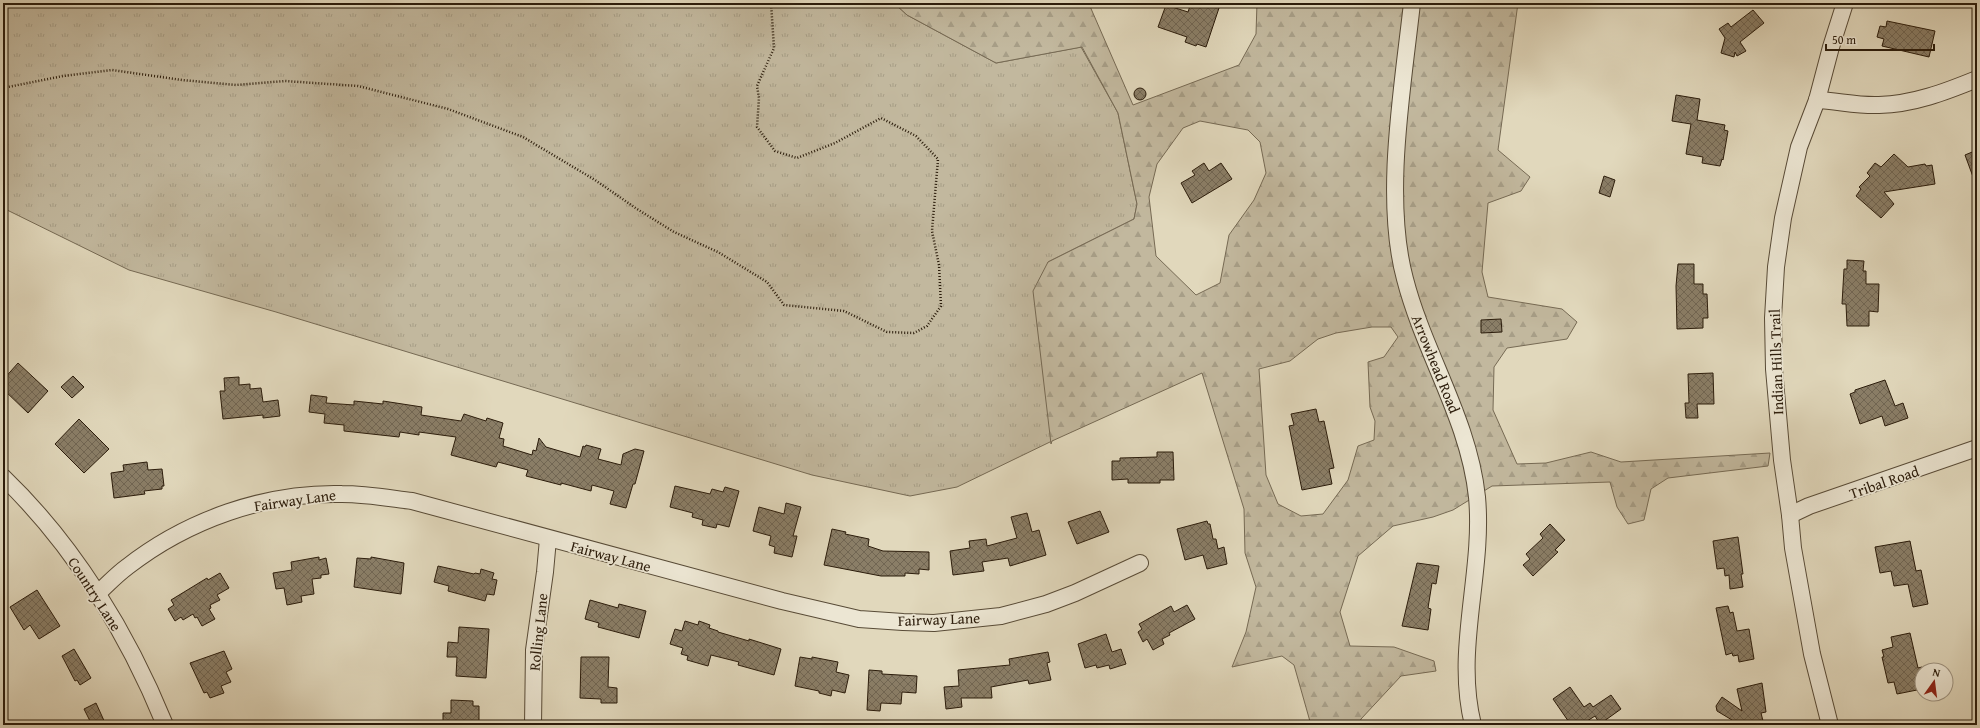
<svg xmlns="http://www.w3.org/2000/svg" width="1980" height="728" font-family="'Gentium Book Plus',serif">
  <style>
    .grass { fill: url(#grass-tufts); stroke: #766a54 }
    .forest { fill: url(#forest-firs); stroke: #766a54; fill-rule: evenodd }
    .building { fill: url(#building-cross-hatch); stroke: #2b1c0b }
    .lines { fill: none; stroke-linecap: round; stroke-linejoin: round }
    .minor-casing { stroke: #584b37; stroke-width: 18 }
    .path { stroke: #2b1c0b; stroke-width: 2.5; stroke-dasharray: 1 2; stroke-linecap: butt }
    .minor { stroke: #ece6d3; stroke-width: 16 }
    .labels { text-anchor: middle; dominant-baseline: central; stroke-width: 3.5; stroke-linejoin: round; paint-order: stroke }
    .street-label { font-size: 15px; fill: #2b1c0b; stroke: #ece6d3 }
  </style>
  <defs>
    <pattern id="grass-tufts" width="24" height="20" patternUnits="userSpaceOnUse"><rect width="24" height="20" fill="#c2b89e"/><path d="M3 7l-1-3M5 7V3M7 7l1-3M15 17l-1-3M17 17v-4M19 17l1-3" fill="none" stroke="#a79e87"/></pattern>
    <pattern id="forest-firs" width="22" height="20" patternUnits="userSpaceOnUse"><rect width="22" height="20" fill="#c2b89e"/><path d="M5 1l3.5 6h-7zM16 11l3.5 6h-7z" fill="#a79e87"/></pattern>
    <pattern id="building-cross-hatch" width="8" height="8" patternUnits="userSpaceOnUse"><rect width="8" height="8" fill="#8a7e67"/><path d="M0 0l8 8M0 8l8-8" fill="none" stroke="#716653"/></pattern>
  </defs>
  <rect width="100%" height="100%" fill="#e1d8bc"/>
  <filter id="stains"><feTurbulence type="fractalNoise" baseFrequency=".005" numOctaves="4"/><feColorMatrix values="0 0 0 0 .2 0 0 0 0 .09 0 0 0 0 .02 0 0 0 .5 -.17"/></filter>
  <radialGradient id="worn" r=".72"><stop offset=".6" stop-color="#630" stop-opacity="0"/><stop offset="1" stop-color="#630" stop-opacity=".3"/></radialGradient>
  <!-- grass -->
  <polygon class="grass" points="3,3 894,3 907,15 996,63 1081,47 1118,113 1137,204 1134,219 1048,262 1052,441 957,487 910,496 812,475 276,312 129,270 3,208"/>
  <!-- forest -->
  <path class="forest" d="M894 3H1099L1089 4 1133 105 1239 65 1256 34 1257 3H1518L1498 150 1530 177 1521 191 1488 203 1482 272 1488 297 1562 309 1577 322 1567 339 1507 348 1494 367 1493 410 1517 464 1546 463 1591 452 1621 462 1770 453 1768 466 1668 478 1651 489 1644 520 1628 524 1617 507 1610 482 1492 486 1453 510 1433 517 1393 526 1358 556 1340 612 1350 646 1394 647 1434 661 1436 671 1401 676 1361 719 1358 725H1311L1294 665 1282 656 1232 667 1246 632 1256 587 1245 553 1244 509 1202 373 1052 441 1051 444 1033 291 1048 262 1134 219 1137 204 1118 113 1082 47 996 63 907 15ZM1200 121 1248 130 1260 142 1266 173 1254 200 1229 235 1220 283 1196 295 1156 256 1149 197 1157 164 1183 128ZM1372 327H1391L1398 337 1384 357 1368 362 1370 407 1375 421 1374 440 1358 446 1348 480 1323 514 1301 516 1278 504 1266 475 1259 369 1290 361 1318 339 1336 333Z"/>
  <!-- building -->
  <g class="building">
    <polygon points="1191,3 1204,3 1219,8 1206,47 1197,44 1196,46 1185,42 1187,37 1158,27 1166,5 1188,12"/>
    <polygon points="1753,10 1764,23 1740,42 1746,51 1737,56 1735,52 1734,57 1721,53 1725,38 1719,29 1728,23 1731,27"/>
    <polygon points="1887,21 1935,31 1929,57 1882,46 1884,39 1877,37 1880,26 1886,27"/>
    <circle cx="1140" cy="94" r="6"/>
    <polygon points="1676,95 1700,99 1697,120 1725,125 1724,130 1728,131 1723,160 1722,159 1720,166 1702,163 1703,157 1686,154 1691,124 1672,121"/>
    <polygon points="1977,150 1977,185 1976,185 1965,155"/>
    <polygon points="1894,154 1908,167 1925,164 1926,166 1932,165 1935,184 1884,192 1894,204 1881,218 1856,196 1861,189 1859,187 1870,176 1867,173 1875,163 1881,167"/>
    <polygon points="1204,163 1209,171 1221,163 1232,179 1192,203 1181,183 1195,175 1192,171"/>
    <polygon points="1604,176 1615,180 1610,197 1599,193"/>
    <polygon points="1847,260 1864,261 1863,271 1866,271 1866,284 1879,284 1878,312 1869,311 1869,326 1847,326 1846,304 1842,304 1844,269 1847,269"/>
    <polygon points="1678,264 1694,264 1694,284 1703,284 1703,294 1707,294 1708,318 1703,318 1703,328 1677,329 1676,286"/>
    <polygon points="1501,319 1502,332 1481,333 1481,320"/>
    <polygon points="18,363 48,391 28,413 3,389 3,380"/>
    <polygon points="1713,373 1714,404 1697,404 1698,418 1686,418 1685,403 1689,403 1688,374"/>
    <polygon points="73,376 84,387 72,398 61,387"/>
    <polygon points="239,377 239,385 250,384 250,389 261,388 263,402 278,400 280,416 263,418 263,415 223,419 220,391 225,391 224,378"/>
    <polygon points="1885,380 1895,406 1903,403 1908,418 1885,426 1882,416 1860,424 1850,394 1855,392 1855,390"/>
    <polygon points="311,395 327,397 326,403 354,405 354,401 383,404 383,401 422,407 421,415 461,421 464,414 486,421 487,418 503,423 499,438 504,439 503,446 532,455 533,450 536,451 539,438 546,447 580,457 583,446 585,447 586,445 601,449 598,459 621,465 623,454 635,449 644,451 635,484 633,484 626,508 610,504 614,491 592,485 591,491 561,483 561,485 526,476 528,470 498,462 496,467 451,455 456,437 419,432 419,435 400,432 399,437 344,431 344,425 324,423 325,414 309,412"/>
    <polygon points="1316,409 1319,422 1324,421 1334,468 1329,469 1332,484 1302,490 1289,426 1294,425 1291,414"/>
    <polygon points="79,419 109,449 84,473 55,444"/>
    <polygon points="1157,452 1173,452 1174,480 1160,480 1160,483 1128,483 1128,479 1112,480 1112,461 1120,461 1120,458 1157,457"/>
    <polygon points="147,462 148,470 162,469 164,486 162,486 162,489 144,491 145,494 114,498 111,473 124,471 123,465"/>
    <polygon points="675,486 710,494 712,489 723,492 725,487 739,491 729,527 717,524 716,528 702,525 703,520 692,517 693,513 670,507"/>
    <polygon points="786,503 801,507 793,536 797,536 792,557 774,553 775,547 769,545 771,536 753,531 759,507 784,514"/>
    <polygon points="1100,511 1109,532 1077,544 1068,522"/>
    <polygon points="1027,513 1032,532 1039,530 1046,555 1010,566 1008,558 982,562 984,571 953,575 950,551 970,548 969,541 986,539 987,546 1017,538 1011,517"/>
    <polygon points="1207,521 1208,524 1210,524 1213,539 1216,539 1218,549 1224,547 1227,564 1207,569 1203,555 1185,560 1177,529"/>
    <polygon points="1550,524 1565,540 1555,550 1558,552 1533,576 1523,565 1530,559 1526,554 1543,538 1540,534"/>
    <polygon points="832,529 846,532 845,534 869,539 868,546 883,551 929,552 929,570 919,569 919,574 905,573 905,576 881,576 824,565"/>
    <polygon points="1738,537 1743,574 1741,574 1743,587 1730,589 1729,575 1725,576 1724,568 1717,569 1713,541"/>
    <polygon points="1910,541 1916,571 1921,570 1928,604 1913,607 1908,584 1894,586 1891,571 1880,573 1875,547"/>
    <polygon points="319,557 319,560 326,558 329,574 321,575 321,578 312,579 314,594 301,596 302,602 287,605 284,588 276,589 273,573 292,570 291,562"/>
    <polygon points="371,557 404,563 401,594 354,587 357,558 371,559"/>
    <polygon points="1417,563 1439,566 1436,584 1432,583 1428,608 1431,609 1428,630 1402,626"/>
    <polygon points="438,566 474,574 475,573 480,574 481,569 494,573 492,579 497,580 494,595 487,594 485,601 448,591 449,586 434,582"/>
    <polygon points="220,573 229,588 217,595 220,600 210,605 211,608 209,609 215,619 202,626 197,617 195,618 193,614 183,620 181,617 175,621 168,609 174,605 171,600 207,578 208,580"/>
    <polygon points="37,590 60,626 39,639 30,625 24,630 10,607"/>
    <polygon points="590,600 618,608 619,604 646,611 639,638 598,627 599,623 585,619"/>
    <polygon points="1187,605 1195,619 1169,633 1170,635 1162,639 1164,644 1153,650 1147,639 1143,642 1138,632 1142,629 1139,624 1171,606 1174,612"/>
    <polygon points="1728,606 1730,613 1733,612 1737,631 1749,629 1754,659 1739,662 1738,655 1733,656 1732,653 1726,655 1716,608"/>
    <polygon points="685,621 698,625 699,621 710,625 709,628 718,631 718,632 749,641 749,639 781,649 774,675 738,665 739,662 711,655 708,666 687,660 688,656 681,654 683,648 670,644 675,629 682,631"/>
    <polygon points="459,627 489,629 486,678 456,676 457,657 447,657 448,642 458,643"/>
    <polygon points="1910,633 1918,668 1922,667 1922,689 1897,694 1894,682 1888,683 1882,657 1884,657 1882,650 1893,647 1891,637"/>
    <polygon points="1106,634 1112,652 1121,649 1126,664 1110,669 1109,665 1097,668 1096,665 1085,668 1078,644"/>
    <polygon points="74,649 91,678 80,685 77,680 75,681 62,656"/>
    <polygon points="224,651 232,669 226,672 231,682 221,686 224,693 210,698 207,692 204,693 190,663"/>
    <polygon points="1048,652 1050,662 1047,663 1051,680 1029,684 1028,680 991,687 992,698 961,698 962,707 946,709 944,687 959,686 958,670 1010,665 1009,659"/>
    <polygon points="581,657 609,657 608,687 617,688 617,703 601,703 601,699 580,698"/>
    <polygon points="800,657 812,659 812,657 838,662 836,672 849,675 845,693 832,690 831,696 819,693 819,691 795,686"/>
    <polygon points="869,670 882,671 882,674 917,676 916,693 902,692 901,704 881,703 880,711 867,710"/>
    <polygon points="1762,683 1766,712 1761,713 1764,725 1746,725 1745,721 1733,724 1732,720 1717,711 1716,706 1722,697 1742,711 1737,689"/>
    <polygon points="1570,687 1584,707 1590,703 1593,707 1611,695 1621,709 1600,724 1595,716 1584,723 1582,720 1575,725 1571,725 1553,699"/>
    <polygon points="451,700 473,701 473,706 479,706 479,725 443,725 443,713 451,713"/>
    <polygon points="96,703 106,725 92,725 84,709"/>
  </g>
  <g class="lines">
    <defs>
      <g id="minor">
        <path d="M1412 3C1403 86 1383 198 1405 279 1424 353 1469 420 1477 497 1484 573 1454 649 1473 725"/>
        <path d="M1817 100C1838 101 1858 106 1879 105 1914 104 1945 92 1977 79"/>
        <path d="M3 477C74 545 128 634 165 725"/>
        <polyline points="1790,515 1809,506 1977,448"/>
        <path d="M97 594C107 585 116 575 127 567 187 520 266 492 342 494 366 494 388 498 412 501L782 601 859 619 903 622 934 623 1001 616 1046 604 1075 593 1140 563"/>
        <polyline points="533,725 534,650 545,572 548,539"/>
        <polyline points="1830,725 1812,654 1793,548 1790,515 1782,460 1774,369 1773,318 1776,267 1783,218 1799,147 1817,100 1831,47 1845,3"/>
      </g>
    </defs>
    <!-- minor casing -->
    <use href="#minor" class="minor-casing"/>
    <!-- path -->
    <polyline class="path" points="3,86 8,87 63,76 112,70 182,80 236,85 285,81 358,86 448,109 523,137 595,180 637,209 674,232 718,252 767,282 784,305 844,311 887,332 914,333 927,326 941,306 939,265 932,231 938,159 916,136 881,118 835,143 797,158 775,151 757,127 759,98 757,86 774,48 771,3"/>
    <!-- minor -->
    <use href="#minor" class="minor"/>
  </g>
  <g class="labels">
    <!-- street labels -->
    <g class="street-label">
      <text transform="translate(1776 362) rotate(-92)">Indian Hills Trail</text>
      <text transform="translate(1436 364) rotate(68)">Arrowhead Road</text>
      <text transform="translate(1884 482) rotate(-19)">Tribal Road</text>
      <text transform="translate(295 500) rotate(-8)">Fairway Lane</text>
      <text transform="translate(611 556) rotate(15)">Fairway Lane</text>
      <text transform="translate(95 594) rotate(57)">Country Lane</text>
      <text transform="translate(939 619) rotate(-2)">Fairway Lane</text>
      <text transform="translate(538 632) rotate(-84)">Rolling Lane</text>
    </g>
  </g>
  <!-- margin -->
  <rect width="1980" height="728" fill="none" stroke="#e1d8bc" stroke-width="16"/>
  <rect x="4" y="4" width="1972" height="720" fill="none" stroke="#2b1c0b" stroke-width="2"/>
  <rect x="8" y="8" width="1964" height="712" fill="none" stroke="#2b1c0b"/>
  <!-- north arrow -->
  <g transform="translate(1934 682) rotate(14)"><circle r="19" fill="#ece6d3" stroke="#9f9583"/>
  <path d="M0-3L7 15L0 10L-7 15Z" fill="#8f2418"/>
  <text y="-6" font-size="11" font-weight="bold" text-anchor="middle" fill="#2b1c0b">N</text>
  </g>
  <!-- scale -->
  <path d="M1826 44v6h108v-6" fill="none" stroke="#2b1c0b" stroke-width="2"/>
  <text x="1832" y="44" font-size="12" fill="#2b1c0b" stroke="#ece6d3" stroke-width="3" paint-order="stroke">50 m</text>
  <rect width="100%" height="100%" filter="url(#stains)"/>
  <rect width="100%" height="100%" fill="url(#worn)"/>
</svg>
